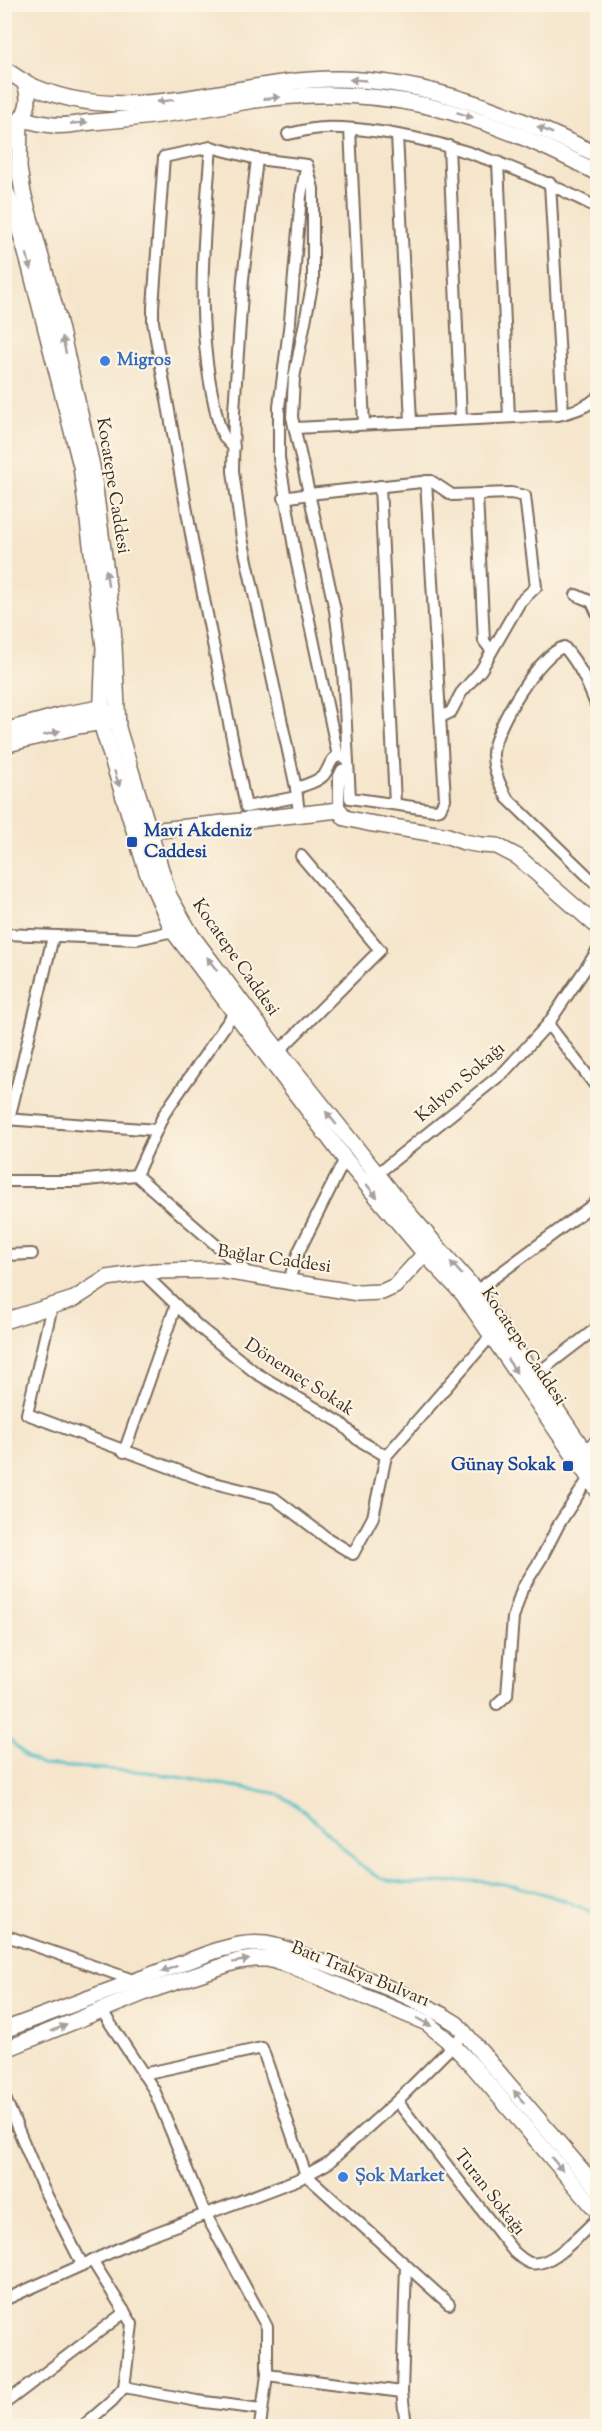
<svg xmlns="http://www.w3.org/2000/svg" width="602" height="2431" font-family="'Sorts Mill Goudy',serif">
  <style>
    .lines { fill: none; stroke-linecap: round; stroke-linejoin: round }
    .stream { stroke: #51bfc7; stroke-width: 3 }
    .street-casing { stroke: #7c6b5b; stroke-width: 14 }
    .secondary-casing { stroke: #7c6b5b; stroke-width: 18 }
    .street { stroke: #fff; stroke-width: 10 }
    .secondary { stroke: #fff; stroke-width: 15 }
    .oneway { fill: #a79f9a }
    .shop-dot { fill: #3f7fe0; stroke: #fcf5e5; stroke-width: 2 }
    .transit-dot { fill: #1a4fb4; stroke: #fcf5e5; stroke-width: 2 }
    .labels { text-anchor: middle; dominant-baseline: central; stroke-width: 4.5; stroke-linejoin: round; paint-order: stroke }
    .shop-label { font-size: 18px; font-weight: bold; fill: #366cbe; stroke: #fcf5e5; text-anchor: start }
    .street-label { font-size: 18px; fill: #3b2a1e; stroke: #fcf5e5 }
    .transit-label { font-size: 18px; font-weight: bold; fill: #164399; stroke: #fcf5e5; text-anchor: start }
  </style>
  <rect width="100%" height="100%" fill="#fcf5e5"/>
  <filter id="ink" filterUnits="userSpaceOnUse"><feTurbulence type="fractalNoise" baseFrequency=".0167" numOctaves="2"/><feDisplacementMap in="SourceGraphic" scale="12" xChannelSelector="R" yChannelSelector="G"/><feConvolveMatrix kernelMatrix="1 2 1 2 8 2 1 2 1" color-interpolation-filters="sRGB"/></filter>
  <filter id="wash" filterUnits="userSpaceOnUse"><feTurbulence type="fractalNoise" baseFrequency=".008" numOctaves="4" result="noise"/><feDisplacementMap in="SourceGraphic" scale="24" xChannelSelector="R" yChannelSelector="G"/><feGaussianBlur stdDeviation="1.35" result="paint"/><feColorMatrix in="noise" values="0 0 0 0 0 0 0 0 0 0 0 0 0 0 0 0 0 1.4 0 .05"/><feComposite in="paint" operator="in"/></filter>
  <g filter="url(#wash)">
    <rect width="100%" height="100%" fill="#f5e5cb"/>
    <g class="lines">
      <!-- stream -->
      <path class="stream" d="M4 1733 25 1756 41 1765 147 1772 275 1793C305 1806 329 1836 353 1858 362 1866 371 1875 383 1879 410 1888 441 1881 469 1881 512 1881 559 1897 598 1915"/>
    </g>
  </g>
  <g filter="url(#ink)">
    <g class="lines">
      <defs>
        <g id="street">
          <polyline points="350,129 364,424"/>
          <path d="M288 134C299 132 312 128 324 128 344 127 367 130 387 133 464 145 529 173 598 208"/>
          <polyline points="397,135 411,422"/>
          <polyline points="449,146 461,419"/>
          <path d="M211 147C204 233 195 318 214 403 218 419 219 437 234 447"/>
          <polyline points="257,159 243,279 234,411 233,471 242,538 296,788 299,813"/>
          <polyline points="498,162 509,417"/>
          <polyline points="307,165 313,189 313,281 294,378 292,417 335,610 343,671 350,798 434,810 440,809 445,799 426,481"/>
          <polyline points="306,168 301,196 290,321 279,407 279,458 296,559 338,756"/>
          <polyline points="550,183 563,414"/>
          <path d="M295 428 558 415C573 411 586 408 598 397"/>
          <polyline points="380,486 395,804"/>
          <polyline points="477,495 484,641 491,650"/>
          <polyline points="284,498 309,494 431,481 452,495 511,493 525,496 536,587 520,602 481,670 461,693 451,712 441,717"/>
          <polyline points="576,595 592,602 598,615"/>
          <path d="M598 710C589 687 581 666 564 647 540 653 494 728 493 753 492 768 500 785 507 798L598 886"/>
          <path d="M296 788C306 785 317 782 324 775 331 766 330 754 344 757"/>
          <polyline points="296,797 246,807 193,545 153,322 153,307 164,157 211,147 257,159 307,165"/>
          <polyline points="339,810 339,776 342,770 348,768"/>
          <polyline points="4,934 137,939 173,931"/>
          <polyline points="234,1013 164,1114 136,1175 249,1274"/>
          <polyline points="548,1024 598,1089"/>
          <polyline points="279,1051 380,950 301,856"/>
          <polyline points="5,1119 157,1130"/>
          <polyline points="9,1119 53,937"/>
          <polyline points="377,1174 504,1072 548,1024 598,950"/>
          <polyline points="4,1181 77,1181 136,1175"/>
          <polyline points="4,1255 32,1254"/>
          <polyline points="143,1273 199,1327 256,1373 341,1423 357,1439 386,1456"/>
          <polyline points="289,1280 299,1251 345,1159"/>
          <polyline points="476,1291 598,1201"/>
          <polyline points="52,1306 27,1414 206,1481 274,1498 327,1538 353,1554 373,1517 386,1456 491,1336"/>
          <polyline points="534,1376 598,1327"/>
          <polyline points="583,1450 598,1440"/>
          <polyline points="124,1452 176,1305"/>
          <polyline points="497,1704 507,1695 513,1618 522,1589 541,1559 559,1524 589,1478"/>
          <polyline points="4,1935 136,1981"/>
          <polyline points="102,2011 154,2090 205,2213 267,2327 267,2375 260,2426"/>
          <polyline points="143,2074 262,2048 306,2175 449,2304"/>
          <polyline points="4,2096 43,2188 82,2264"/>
          <path d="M397 2101 514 2252C519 2256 524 2261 530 2263 552 2268 582 2232 598 2218"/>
          <polyline points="4,2300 145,2237 299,2179 328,2163 397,2101 458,2040"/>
          <polyline points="267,2375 402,2392 406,2426"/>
          <polyline points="124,2387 197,2401 261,2409"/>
          <polyline points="402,2392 406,2265"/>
          <polyline points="4,2404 125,2312"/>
          <polyline points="83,2426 112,2401 124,2387 132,2324 92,2260"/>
        </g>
        <g id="secondary">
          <path d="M4 69 24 82C33 101 27 123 4 129"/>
          <path d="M24 82C123 133 234 78 338 79 431 80 515 115 598 155"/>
          <path d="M21 119C32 121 42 124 53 125 66 127 80 123 93 122 144 118 193 111 243 102 375 79 481 111 598 173"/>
          <polyline points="20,121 19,168 23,193 58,318 92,466 113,625 118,728 169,896 192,936 267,1036 409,1214 476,1291 598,1471"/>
          <polyline points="4,186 16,217 30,267 81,466 104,647 101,723 147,872 173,931 345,1159 425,1254 463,1294 598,1491"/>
          <polyline points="4,731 66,714 100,708 108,713"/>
          <polyline points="4,745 78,726 110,721"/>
          <polyline points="141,836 160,830 339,810 345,818 368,823 448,836 464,842 481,845 497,846 518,857 598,927"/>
          <polyline points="4,1321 74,1299 107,1278 155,1271 218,1270 358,1293 382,1292 395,1286 430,1248"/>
          <path d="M4 2030 215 1951C232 1946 247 1942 265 1944 285 1947 303 1956 322 1962 368 1979 416 1997 457 2024L598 2189"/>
          <polyline points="4,2050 146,1992 238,1961 254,1959 268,1959 292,1966 427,2023 453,2045 473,2066 598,2212"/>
        </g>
      </defs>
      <!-- street casing -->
      <use href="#street" class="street-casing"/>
      <!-- secondary casing -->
      <use href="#secondary" class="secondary-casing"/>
      <!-- street -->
      <use href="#street" class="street"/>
      <!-- secondary -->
      <use href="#secondary" class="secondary"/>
    </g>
    <!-- one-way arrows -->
    <defs><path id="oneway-solid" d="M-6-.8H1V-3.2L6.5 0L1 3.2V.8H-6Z" transform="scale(1.5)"/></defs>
    <g class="oneway">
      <use href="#oneway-solid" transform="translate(358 80) rotate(-177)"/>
      <use href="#oneway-solid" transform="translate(272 98) rotate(-6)"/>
      <use href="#oneway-solid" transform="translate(165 101) rotate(173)"/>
      <use href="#oneway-solid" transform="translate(465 115) rotate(18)"/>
      <use href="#oneway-solid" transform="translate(79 123) rotate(-5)"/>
      <use href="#oneway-solid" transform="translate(545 130) rotate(-156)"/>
      <use href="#oneway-solid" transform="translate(29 262) rotate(75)"/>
      <use href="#oneway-solid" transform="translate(64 345) rotate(-103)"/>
      <use href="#oneway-solid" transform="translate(107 578) rotate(-98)"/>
      <use href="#oneway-solid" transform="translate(52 733) rotate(-15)"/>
      <use href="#oneway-solid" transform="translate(117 779) rotate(72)"/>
      <use href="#oneway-solid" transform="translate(212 964) rotate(-126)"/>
      <use href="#oneway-solid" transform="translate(331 1118) rotate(-129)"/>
      <use href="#oneway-solid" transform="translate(372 1191) rotate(50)"/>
      <use href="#oneway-solid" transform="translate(456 1268) rotate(-132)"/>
      <use href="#oneway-solid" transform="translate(512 1366) rotate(56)"/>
      <use href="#oneway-solid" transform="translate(241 1961) rotate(-10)"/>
      <use href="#oneway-solid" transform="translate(169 1969) rotate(159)"/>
      <use href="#oneway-solid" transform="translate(424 2022) rotate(29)"/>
      <use href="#oneway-solid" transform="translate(59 2028) rotate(-21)"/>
      <use href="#oneway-solid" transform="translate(519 2097) rotate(-130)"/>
      <use href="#oneway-solid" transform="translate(557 2164) rotate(50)"/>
    </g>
  </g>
  <!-- markers -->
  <g class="shop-dot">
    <circle cx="105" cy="361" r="6"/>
    <circle cx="343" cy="2177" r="6"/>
  </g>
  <g class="transit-dot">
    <rect x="126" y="836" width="12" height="12" rx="3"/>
    <rect x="562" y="1460" width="12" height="12" rx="3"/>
  </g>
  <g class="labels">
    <!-- shop labels -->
    <g class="shop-label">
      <text x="117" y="361">Migros</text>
      <text x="355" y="2177">Şok Market</text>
    </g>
    <!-- street labels -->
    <g class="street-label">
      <text transform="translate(112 486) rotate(81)">Kocatepe Caddesi</text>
      <text transform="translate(235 958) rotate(55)">Kocatepe Caddesi</text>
      <text transform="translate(461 1083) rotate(-41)">Kalyon Sokağı</text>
      <text transform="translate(274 1260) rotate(8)">Bağlar Caddesi</text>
      <text transform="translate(523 1347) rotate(56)">Kocatepe Caddesi</text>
      <text transform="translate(299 1378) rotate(33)">Dönemeç Sokak</text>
      <text transform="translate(360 1975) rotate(22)">Batı Trakya Bulvarı</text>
      <text transform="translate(489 2193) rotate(52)">Turan Sokağı</text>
    </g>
    <!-- transit labels -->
    <g class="transit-label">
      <text x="144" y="832">Mavi Akdeniz<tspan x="144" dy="21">Caddesi</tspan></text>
      <text x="556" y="1466" text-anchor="end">Günay Sokak</text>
    </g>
  </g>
  <!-- margin -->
  <rect width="602" height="2431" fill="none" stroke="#fcf5e5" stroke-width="24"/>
</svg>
